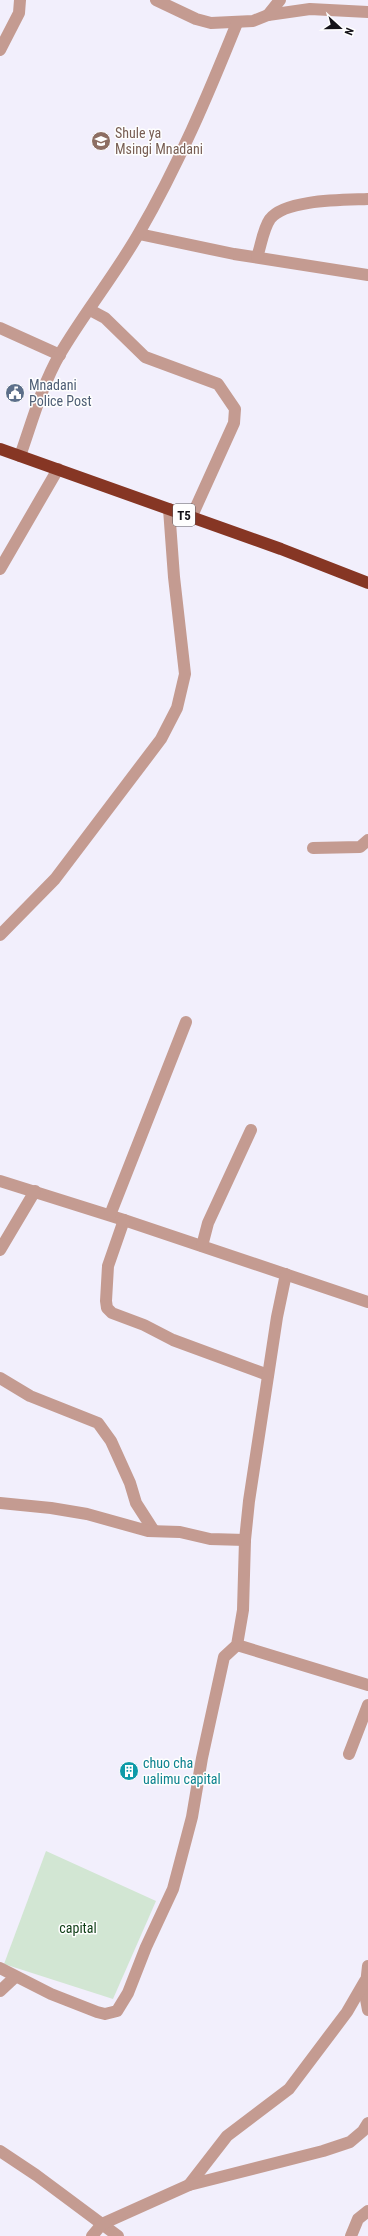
<svg xmlns="http://www.w3.org/2000/svg" width="368" height="2236" font-family="'Roboto Condensed',sans-serif">
  <style>
    .green { fill: #d2e6d3 }
    .lines { fill: none; stroke-linecap: round; stroke-linejoin: round }
    .minor { stroke: #c49b91; stroke-width: 12 }
    .highway { stroke: #863624; stroke-width: 12 }
    .labels { text-anchor: middle; dominant-baseline: central; stroke-width: 3; stroke-linejoin: round; paint-order: stroke }
    .shield { fill: #fefefe; stroke: #5a595e; stroke-width: 1 }
    .shield-label { font-size: 13px; font-weight: bold; fill: #141219 }
    .education-label { font-size: 14px; fill: #785e54; stroke: #fefefe; text-anchor: start }
    .service-label { font-size: 14px; fill: #4e5e75; stroke: #fefefe; text-anchor: start }
    .culture-label { font-size: 14px; fill: #0d838f; stroke: #fefefe; text-anchor: start }
    .park-label { font-size: 14px; fill: #114018; stroke: #fefefe }
  </style>
  <rect width="100%" height="100%" fill="#f2effc"/>
  <!-- green -->
  <polygon class="green" points="46,1851 156,1901 113,1999 4,1964"/>
  <g class="lines">
    <!-- minor -->
    <g class="minor">
      <polyline points="156,0 196,19 211,23 253,21 268,15 310,9 368,12"/>
      <polyline points="268,15 280,0"/>
      <polyline points="0,50 19,13 20,0"/>
      <polyline points="139,234 234,254 368,275"/>
      <path d="M257 257C261 246 263 229 270 219 285 199 345 200 368 199"/>
      <polyline points="90,310 105,318 145,357 218,384 235,409 234,423 191,518"/>
      <polyline points="0,328 60,355"/>
      <path d="M20 456C32 422 42 385 60 354 84 313 115 275 139 233 178 166 208 95 237 23"/>
      <polyline points="0,569 58,469"/>
      <polyline points="313,848 360,847 368,840"/>
      <polyline points="0,935 55,879 161,739 177,708 185,674 174,577 169,509"/>
      <polyline points="0,1181 124,1220 368,1302"/>
      <polyline points="110,1215 186,1022"/>
      <polyline points="124,1220 108,1266 106,1301 107,1308 112,1313 144,1325 173,1340 268,1375"/>
      <polyline points="202,1246 208,1223 251,1130"/>
      <polyline points="0,1250 35,1191"/>
      <polyline points="0,1378 30,1396 98,1423 111,1441 130,1483 136,1503 154,1531"/>
      <polyline points="0,1503 51,1508 87,1514 148,1531 180,1532 210,1539 245,1540"/>
      <polyline points="237,1645 368,1685"/>
      <polyline points="349,1754 368,1705"/>
      <polyline points="368,1966 365,1994 368,2010"/>
      <polyline points="0,1968 51,1994 97,2012 105,2014 117,2011 128,1993 146,1947 173,1889 192,1817 202,1758 224,1657 237,1645 243,1610 245,1540 249,1501 277,1317 286,1274"/>
      <polyline points="0,1991 15,1977"/>
      <polyline points="0,2151 36,2175 118,2236"/>
      <polyline points="189,2185 227,2136 289,2089 347,2012 365,1981"/>
      <polyline points="92,2236 102,2224 189,2185 323,2151 350,2142 363,2131 368,2123"/>
      <polyline points="351,2236 358,2219 368,2211"/>
    </g>
    <!-- highway -->
    <polyline class="highway" points="0,449 281,549 368,583"/>
  </g>
  <!-- icons -->
  <defs>
    <symbol id="school-disc" viewBox="-11 -11 22 22"><circle r="9.5" fill="#8d6e63" stroke="#fefefe"/><path d="M0-5L7-2L0 1L-7-2ZM-4 1L0 2.5L4 1V4Q0 6-4 4Z" fill="#fff"/></symbol>
    <symbol id="civic-disc" viewBox="-11 -11 22 22"><circle r="9.5" fill="#5c6f8a" stroke="#fefefe"/><path d="M-.6-6.5H3V-4.5H.6V-3L4-1V1h2V6H-6V1h2V-1L-.6-3ZM-1.2 2.5V6h2.4V2.5Z" fill="#fff"/></symbol>
    <symbol id="building-disc" viewBox="-11 -11 22 22"><circle r="9.5" fill="#0f9aa8" stroke="#fefefe"/><path d="M-4-6H4V6H1V3H-1V6H-4ZM-2.5-4.3h1.7v1.8h-1.7ZM.8-4.3h1.7v1.8H.8ZM-2.5-1h1.7V.8h-1.7ZM.8-1h1.7V.8H.8Z" fill="#fff"/></symbol>
  </defs>
  <g fill-rule="evenodd">
    <use href="#school-disc" x="90" y="130" width="22" height="22"/>
    <use href="#civic-disc" x="4" y="382" width="22" height="22"/>
    <use href="#building-disc" x="118" y="1760" width="22" height="22"/>
  </g>
  <g class="labels">
    <!-- shield labels -->
    <rect class="shield" x="173" y="504" width="22" height="22" rx="3"/>
    <g class="shield-label">
      <text x="184" y="515">T5</text>
    </g>
    <!-- education labels -->
    <g class="education-label">
      <text x="115" y="133">Shule ya<tspan x="115" dy="16">Msingi Mnadani</tspan></text>
    </g>
    <!-- service labels -->
    <g class="service-label">
      <text x="29" y="385">Mnadani<tspan x="29" dy="16">Police Post</tspan></text>
    </g>
    <!-- culture labels -->
    <g class="culture-label">
      <text x="143" y="1763">chuo cha<tspan x="143" dy="16">ualimu capital</tspan></text>
    </g>
    <!-- park labels -->
    <g class="park-label">
      <text x="78" y="1928">capital</text>
    </g>
  </g>
  <!-- north arrow -->
  <g transform="translate(340 28) rotate(111)" stroke="#fefefe" stroke-width="3" paint-order="stroke">
  <path d="M0-3L7 15L0 10L-7 15Z" fill="#141219"/>
  <text y="-6" font-size="11" font-weight="bold" text-anchor="middle" fill="#141219">N</text>
  </g>
</svg>
